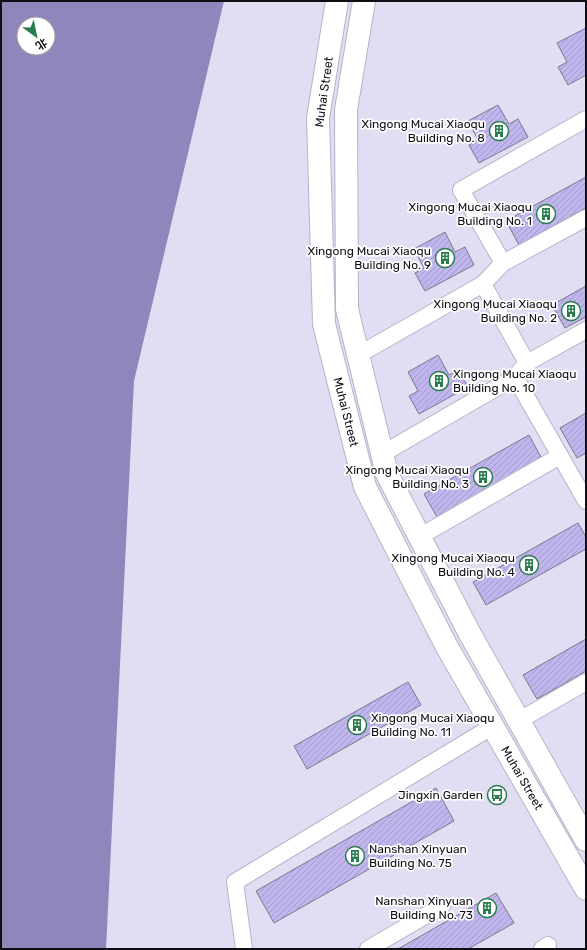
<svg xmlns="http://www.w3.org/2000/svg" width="587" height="950" font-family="Rubik,'Noto Sans SC',sans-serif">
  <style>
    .water { fill: #9186bc; fill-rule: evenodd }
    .building { fill: url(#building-hatch); stroke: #7c788c }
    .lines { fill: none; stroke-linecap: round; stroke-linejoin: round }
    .minor-casing { stroke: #b6b3c8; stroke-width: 18 }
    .secondary-casing { stroke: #b6b3c8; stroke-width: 24 }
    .minor { stroke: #fff; stroke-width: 16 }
    .secondary { stroke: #fff; stroke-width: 22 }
    .labels { text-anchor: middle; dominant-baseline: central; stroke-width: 3.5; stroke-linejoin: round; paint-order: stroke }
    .street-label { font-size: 12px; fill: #0f0e15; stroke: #fff }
    .poi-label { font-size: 12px; fill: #0f0e15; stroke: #fff; text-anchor: end }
  </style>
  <defs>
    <pattern id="building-hatch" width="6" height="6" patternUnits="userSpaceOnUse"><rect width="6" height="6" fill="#c1b5ee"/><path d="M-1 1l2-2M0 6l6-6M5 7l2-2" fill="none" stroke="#a59acb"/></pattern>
  </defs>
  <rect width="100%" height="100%" fill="#e1def4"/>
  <!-- water -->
  <path class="water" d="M1 1H224L134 381 106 949H1ZM24 24H48V48H24Z"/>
  <!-- building -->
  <g class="building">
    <polygon points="586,28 586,75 568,85 558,67 567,62 557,43"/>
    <polygon points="498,105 509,124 518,119 528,137 479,163 469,145 478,140 468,121"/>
    <polygon points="586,177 586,208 519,245 506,221"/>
    <polygon points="445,232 455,252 465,247 474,265 425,291 415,273 424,268 414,249"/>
    <polygon points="586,286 586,317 565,328 552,305"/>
    <polygon points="438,355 449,375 458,370 468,387 419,414 409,396 418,391 408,372"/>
    <polygon points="586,413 586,453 577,458 560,428"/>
    <polygon points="529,435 542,459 437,517 424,494"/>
    <polygon points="578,523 586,537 586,549 486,605 473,582"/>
    <polygon points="586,639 586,671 537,699 523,675"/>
    <polygon points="408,682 421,705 307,769 294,746"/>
    <polygon points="436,788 454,821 274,923 256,891"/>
    <polygon points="496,893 514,923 468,949 398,949"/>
  </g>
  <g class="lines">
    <defs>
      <g id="minor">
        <polyline points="503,263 586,218"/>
        <polyline points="483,284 503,263 461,190 586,119"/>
        <polyline points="358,355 483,284 527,363 515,377"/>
        <polyline points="527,363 586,330"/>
        <polyline points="382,454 515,377 586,501"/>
        <polyline points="431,530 560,456"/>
        <polyline points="518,721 586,682"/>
        <polyline points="244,949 235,882 493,726"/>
        <polyline points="368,949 442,906"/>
        <polyline points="542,949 548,945"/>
      </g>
      <g id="secondary">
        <polyline points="337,1 318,118 324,324 365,487 447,647 586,889"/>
        <polyline points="364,1 346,110 347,309 387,474 470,634 586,840"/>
      </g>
    </defs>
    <!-- minor casing -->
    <use href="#minor" class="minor-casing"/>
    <!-- secondary casing -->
    <use href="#secondary" class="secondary-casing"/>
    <!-- minor -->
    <use href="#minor" class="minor"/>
    <!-- secondary -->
    <use href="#secondary" class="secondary"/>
  </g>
  <!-- icons -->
  <defs>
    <symbol id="building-ring" viewBox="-11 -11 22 22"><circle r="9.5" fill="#fff" stroke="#2b7d4f" stroke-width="1.5"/><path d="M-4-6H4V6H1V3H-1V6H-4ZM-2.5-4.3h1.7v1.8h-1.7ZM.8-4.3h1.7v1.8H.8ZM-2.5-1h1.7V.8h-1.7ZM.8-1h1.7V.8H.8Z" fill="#2b7d4f"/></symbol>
    <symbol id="bus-ring" viewBox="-11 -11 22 22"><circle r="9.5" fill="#fff" stroke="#2b7d4f" stroke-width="1.5"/><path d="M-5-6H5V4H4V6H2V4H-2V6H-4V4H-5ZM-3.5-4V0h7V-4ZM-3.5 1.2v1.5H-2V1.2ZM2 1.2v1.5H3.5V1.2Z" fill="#2b7d4f"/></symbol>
  </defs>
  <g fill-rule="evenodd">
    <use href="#building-ring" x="488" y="120" width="22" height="22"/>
    <use href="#building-ring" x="535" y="203" width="22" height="22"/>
    <use href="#building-ring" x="434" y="247" width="22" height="22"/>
    <use href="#building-ring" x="560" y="300" width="22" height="22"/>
    <use href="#building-ring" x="428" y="370" width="22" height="22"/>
    <use href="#building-ring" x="472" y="466" width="22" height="22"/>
    <use href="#building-ring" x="518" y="554" width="22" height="22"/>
    <use href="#building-ring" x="346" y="714" width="22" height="22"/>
    <use href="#bus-ring" x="486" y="784" width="22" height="22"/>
    <use href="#building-ring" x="344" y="845" width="22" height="22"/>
    <use href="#building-ring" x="476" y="897" width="22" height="22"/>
  </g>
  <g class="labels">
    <!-- street labels -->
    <g class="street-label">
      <text transform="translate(324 92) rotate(-82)">Muhai Street</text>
      <text transform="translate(346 412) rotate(76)">Muhai Street</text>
      <text transform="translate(522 778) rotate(60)">Muhai Street</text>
    </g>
    <!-- poi labels -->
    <g class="poi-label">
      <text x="485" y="124">Xingong Mucai Xiaoqu<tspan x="485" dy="14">Building No. 8</tspan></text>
      <text x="532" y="207">Xingong Mucai Xiaoqu<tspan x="532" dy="14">Building No. 1</tspan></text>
      <text x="431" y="251">Xingong Mucai Xiaoqu<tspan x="431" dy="14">Building No. 9</tspan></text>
      <text x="557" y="304">Xingong Mucai Xiaoqu<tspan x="557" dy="14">Building No. 2</tspan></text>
      <text x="453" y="374" text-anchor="start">Xingong Mucai Xiaoqu<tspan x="453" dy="14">Building No. 10</tspan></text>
      <text x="469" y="470">Xingong Mucai Xiaoqu<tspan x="469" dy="14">Building No. 3</tspan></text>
      <text x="515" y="558">Xingong Mucai Xiaoqu<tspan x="515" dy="14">Building No. 4</tspan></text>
      <text x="371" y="718" text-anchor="start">Xingong Mucai Xiaoqu<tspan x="371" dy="14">Building No. 11</tspan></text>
      <text x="483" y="795">Jingxin Garden</text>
      <text x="369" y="849" text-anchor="start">Nanshan Xinyuan<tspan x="369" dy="14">Building No. 75</tspan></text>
      <text x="473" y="901">Nanshan Xinyuan<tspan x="473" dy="14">Building No. 73</tspan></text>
    </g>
  </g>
  <!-- border -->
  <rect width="587" height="950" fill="none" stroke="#0f0e15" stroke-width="4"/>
  <!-- north arrow -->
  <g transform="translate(36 36) rotate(147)"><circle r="19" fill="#ffffff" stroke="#9f9fa1"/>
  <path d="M0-3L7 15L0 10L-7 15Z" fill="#2b7d4f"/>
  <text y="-6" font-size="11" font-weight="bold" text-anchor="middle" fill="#0f0e15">北</text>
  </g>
</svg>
